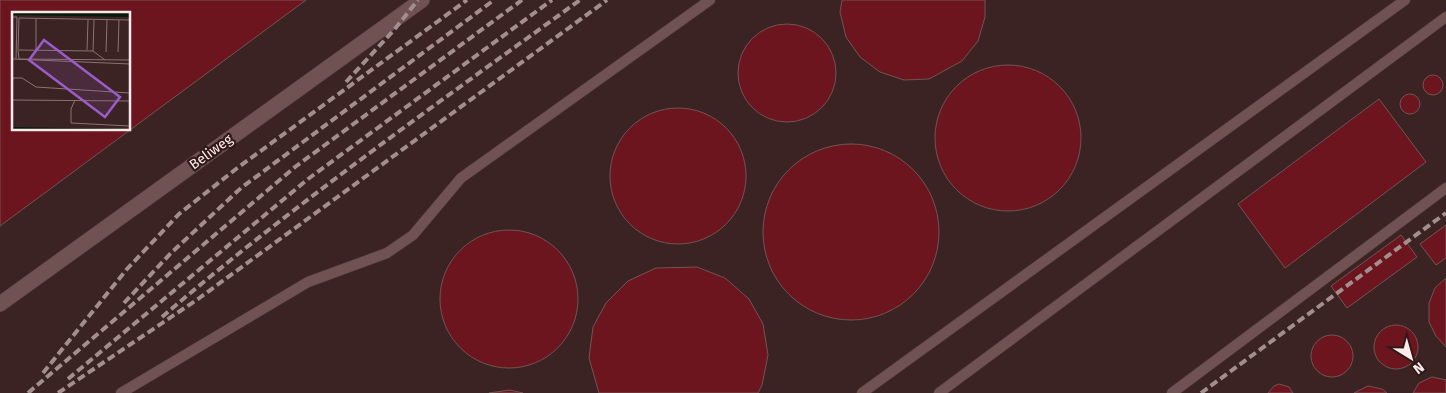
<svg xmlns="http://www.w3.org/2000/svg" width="1446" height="393" font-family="'Fira Sans',sans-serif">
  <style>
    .building { fill: #6c151f; stroke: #715453; fill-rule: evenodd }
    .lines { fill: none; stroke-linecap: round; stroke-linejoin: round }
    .service-casing { stroke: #564141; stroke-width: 11 }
    .minor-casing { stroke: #564141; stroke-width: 16 }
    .service { stroke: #6f5251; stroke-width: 10 }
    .minor { stroke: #6f5251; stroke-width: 15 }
    .rail { stroke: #a28e8d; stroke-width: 4; stroke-dasharray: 8 4; stroke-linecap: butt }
    .labels { text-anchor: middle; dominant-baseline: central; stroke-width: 4.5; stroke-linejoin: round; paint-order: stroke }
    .street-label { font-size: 14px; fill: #fcebea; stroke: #321919 }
    .inset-road { fill: none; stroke: #897373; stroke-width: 1 }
    .view { fill: #9b5cca; fill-opacity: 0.15; stroke: #9b5cca; stroke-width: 2.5 }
    .inset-edge { fill: none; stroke: #fcebea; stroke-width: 2.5 }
  </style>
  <rect width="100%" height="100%" fill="#3c2323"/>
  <!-- building -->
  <g class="building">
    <path d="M0 0H306L0 226ZM14 14H129V129H14Z"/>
    <polygon points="842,0 985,0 985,17 978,41 962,61 929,79 904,80 880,72 860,57 846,37 840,12"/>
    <circle cx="787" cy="73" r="49"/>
    <circle cx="1008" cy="138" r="73"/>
    <circle cx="1433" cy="85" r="10"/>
    <circle cx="1410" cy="104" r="10"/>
    <polygon points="1379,99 1426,162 1285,268 1238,204"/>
    <circle cx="678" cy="176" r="68"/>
    <circle cx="851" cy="232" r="88"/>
    <polygon points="1446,225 1446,258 1436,265 1420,244"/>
    <circle cx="509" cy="299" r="69"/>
    <polygon points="1401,235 1417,257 1347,308 1331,286"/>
    <polygon points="697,267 725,278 749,299 763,324 768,355 762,385 758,393 599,393 589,358 593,327 606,303 628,281 656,268"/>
    <polygon points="1446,278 1446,347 1436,336 1429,322 1429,303 1435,288"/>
    <circle cx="1396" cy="347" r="22"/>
    <circle cx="1332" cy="356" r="21"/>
    <polygon points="1432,377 1446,380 1446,393 1413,393 1419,383"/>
    <polygon points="1279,384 1289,387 1293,393 1268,393 1274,386"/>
    <polygon points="1368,386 1382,389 1387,393 1354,393"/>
    <polygon points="510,390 523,393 489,393"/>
  </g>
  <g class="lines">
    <defs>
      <g id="service">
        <polyline points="121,393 308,282 387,253 413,235 461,178 710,0"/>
        <polyline points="862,393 1405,0"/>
        <polyline points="939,393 1446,17"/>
        <polyline points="1172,393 1446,188"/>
      </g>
      <polyline id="minor" points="0,304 422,0"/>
    </defs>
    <!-- service casing -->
    <use href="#service" class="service-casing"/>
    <!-- minor casing -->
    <use href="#minor" class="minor-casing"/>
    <!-- service -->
    <use href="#service" class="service"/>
    <!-- minor -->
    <use href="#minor" class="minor"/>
    <!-- rail -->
    <g class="rail">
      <polyline points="346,82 394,30 418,0"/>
      <polyline points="124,303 171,253 241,188 494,0"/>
      <path d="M162 317C294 204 438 103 580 0"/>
      <polyline points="43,373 127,269 179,214 236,169 467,0"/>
      <polyline points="68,379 308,179 552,0"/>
      <polyline points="28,393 295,167 522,0"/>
      <polyline points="58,393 198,299 607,0"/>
      <polyline points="1201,393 1446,213"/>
    </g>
  </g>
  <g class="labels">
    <!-- street labels -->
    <g class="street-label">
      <text transform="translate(211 152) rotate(-36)">Beliweg</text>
    </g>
  </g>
  <!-- overview -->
  <g transform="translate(12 12)">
    <rect width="118" height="118" fill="#3c2323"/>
    <path d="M0 0H117L118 5 0 3ZM0 115 117 117H118H0Z" fill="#031c0a"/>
    <path class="inset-road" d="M0 5H5L4 47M24 7V38M118 8 7 6 6 38 7 47 118 48M7 38 81 39 93 48M75 38 76 8M81 39 82 8M94 40 95 8M106 40 107 8M0 47 118 52M0 72 1 66H10L24 75 118 81M0 88 118 89M63 88 59 97V111L118 114"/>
    <path class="view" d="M32 28 108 85 93 105 17 48Z"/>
    <rect width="118" height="118" class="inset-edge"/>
  </g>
  <!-- north arrow -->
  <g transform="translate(1411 358) rotate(143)" stroke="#321919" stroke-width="4" paint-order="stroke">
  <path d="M0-4L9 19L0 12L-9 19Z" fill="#fcebea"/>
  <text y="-8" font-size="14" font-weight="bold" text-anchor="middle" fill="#fcebea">N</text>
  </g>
</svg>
